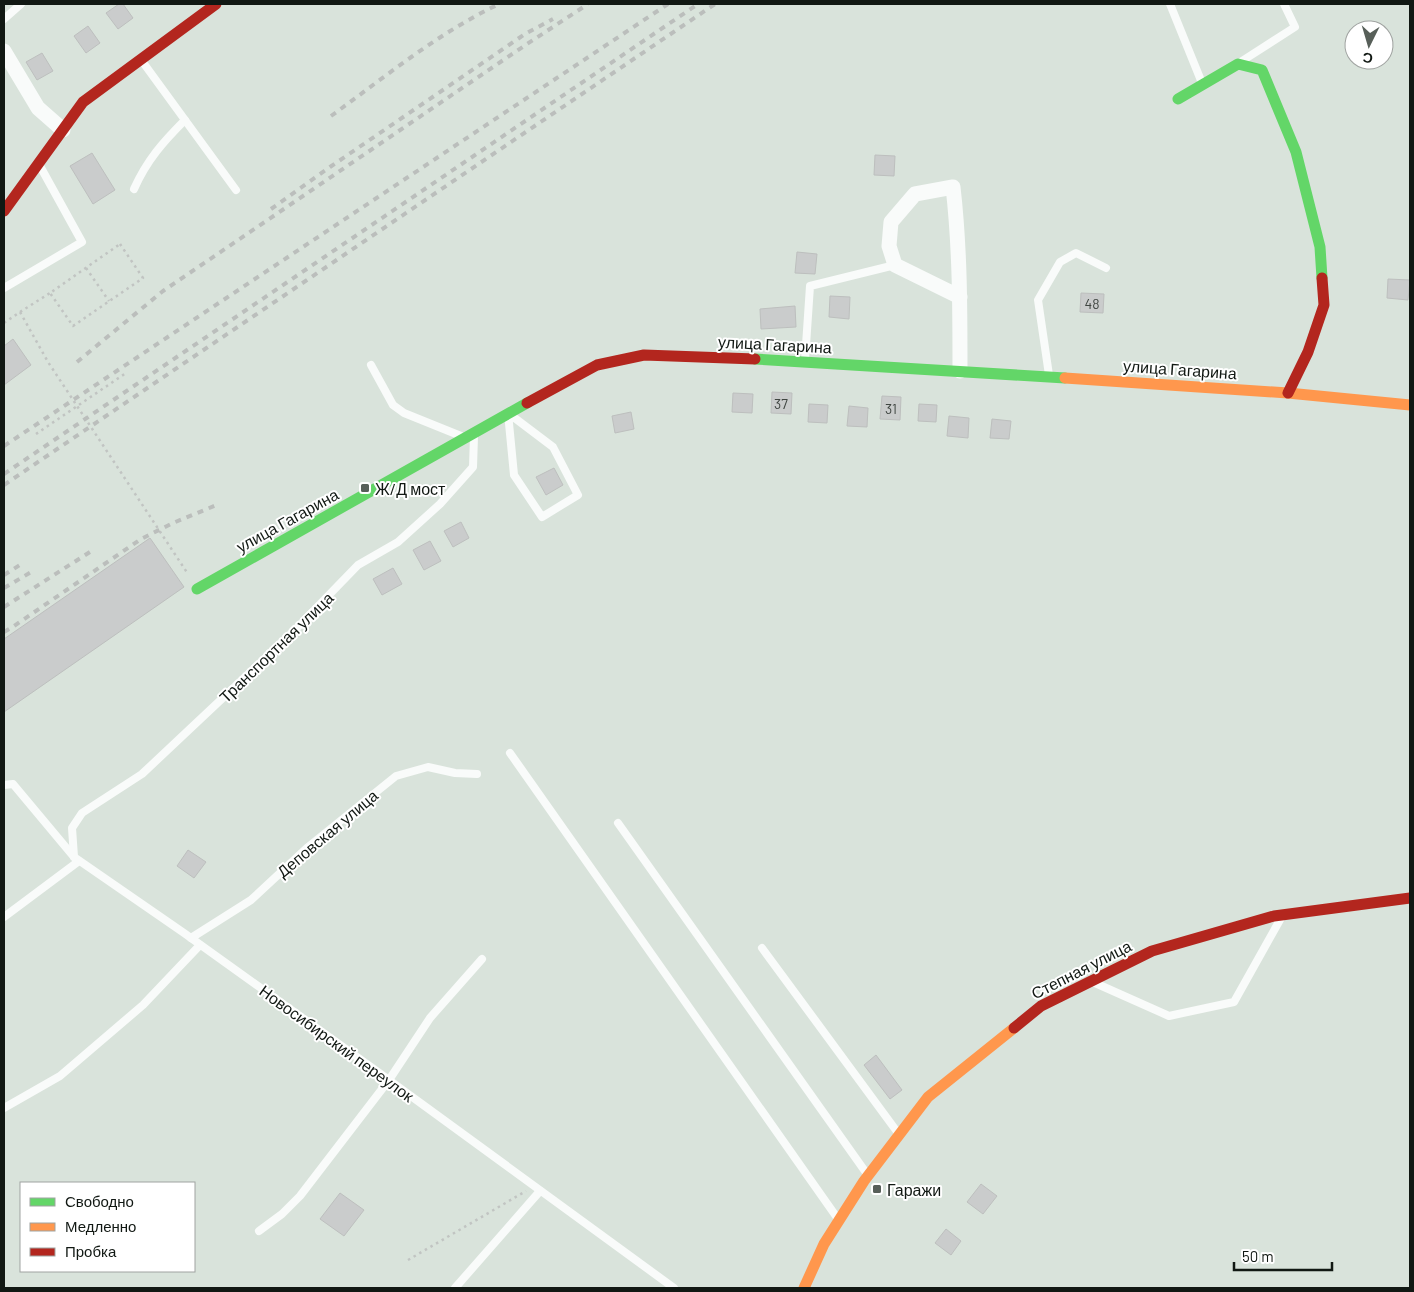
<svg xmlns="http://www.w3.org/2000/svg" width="1414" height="1292" font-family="Barlow,sans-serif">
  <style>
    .building { fill: #cacccc; stroke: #bdbfbe }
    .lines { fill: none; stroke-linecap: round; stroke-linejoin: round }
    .path { stroke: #c1c4c2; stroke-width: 2.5; stroke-dasharray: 2.5 4; stroke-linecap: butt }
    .lane { stroke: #f9fbfa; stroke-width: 8 }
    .street { stroke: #f9fbfa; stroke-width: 15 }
    .fast { stroke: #63d668; stroke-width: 11 }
    .slow { stroke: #ff974d; stroke-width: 11 }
    .jam { stroke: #b3261e; stroke-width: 11 }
    .rail { stroke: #bbbebc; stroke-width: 4; stroke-dasharray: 6 6; stroke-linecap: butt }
    .poi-dot { fill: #575f59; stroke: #fff; stroke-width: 2 }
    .labels { text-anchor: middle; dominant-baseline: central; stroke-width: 4; stroke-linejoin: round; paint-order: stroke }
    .number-label { font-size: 14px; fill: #3f4541 }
    .street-label { font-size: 16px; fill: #111813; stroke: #fff }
    .poi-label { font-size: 16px; fill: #111813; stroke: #fff; text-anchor: start }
  </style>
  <rect width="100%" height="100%" fill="#d9e3db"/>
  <!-- building -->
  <g class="building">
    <polygon points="119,4 123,4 133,18 118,29 106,13"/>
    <polygon points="88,26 100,43 86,53 74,36"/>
    <polygon points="42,53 53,71 37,80 26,62"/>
    <polygon points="92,153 115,190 93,204 70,166"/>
    <polygon points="875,155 895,156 894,176 874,175"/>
    <polygon points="797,252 817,254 815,274 795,273"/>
    <polygon points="1388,279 1410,280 1408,300 1387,298"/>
    <polygon points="1081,293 1104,294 1103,313 1080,312"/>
    <polygon points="830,296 850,297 849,319 829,317"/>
    <polygon points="795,306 796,327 761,329 760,309"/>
    <polygon points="13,339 31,365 4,385 4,346"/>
    <polygon points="772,392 792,393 791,414 771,413"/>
    <polygon points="733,393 753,394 752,413 732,412"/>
    <polygon points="882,396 901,397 900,420 880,419"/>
    <polygon points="809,404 828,405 827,423 808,422"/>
    <polygon points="919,404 937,405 936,422 918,421"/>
    <polygon points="849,406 868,408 867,427 847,426"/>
    <polygon points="631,412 634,429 615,433 612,416"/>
    <polygon points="949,416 969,418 968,438 947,436"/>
    <polygon points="992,419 1011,421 1009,439 990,438"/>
    <polygon points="554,468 563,485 546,495 536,477"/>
    <polygon points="461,522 469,538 453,547 444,531"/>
    <polygon points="150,538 184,587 4,712 4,639"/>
    <polygon points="430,541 441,561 424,570 413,550"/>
    <polygon points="393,568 402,584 382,595 373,579"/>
    <polygon points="188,850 206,862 194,878 177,866"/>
    <polygon points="876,1055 902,1090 890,1099 864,1065"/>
    <polygon points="981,1184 997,1196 983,1214 967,1202"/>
    <polygon points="340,1193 364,1210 344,1236 320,1219"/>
    <polygon points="946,1229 961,1241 951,1255 935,1243"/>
  </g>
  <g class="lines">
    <!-- path -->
    <g class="path">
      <polygon points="120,244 143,278 73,326 50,293"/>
      <polyline points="86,268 109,301"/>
      <polyline points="20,312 50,293"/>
      <polyline points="4,323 20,312 48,362 188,574"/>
      <polyline points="36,434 126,373"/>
      <polyline points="408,1260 526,1191"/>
    </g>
    <!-- lane -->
    <g class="lane">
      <polyline points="1170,4 1202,83"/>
      <polyline points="4,19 21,4"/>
      <polyline points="142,61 236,190"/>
      <polyline points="1242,61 1295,27 1284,4"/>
      <path d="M134 189C147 160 163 142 185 120"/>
      <polyline points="4,288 82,242 40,166"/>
      <polyline points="805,360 810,286 895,265"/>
      <polyline points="371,365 393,405 404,413 461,436"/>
      <polyline points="1049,375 1038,300 1060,262 1076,253 1106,268"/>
      <polygon points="508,413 553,447 578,495 542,517 514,475"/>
      <polyline points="510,753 838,1219"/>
      <polyline points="4,785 13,784 74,857 184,933 378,1072 674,1288"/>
      <polyline points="618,823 867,1174"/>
      <polyline points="74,857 72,828 82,813 142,774 292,633 358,565 398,542 440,504 473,467 474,436"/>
      <polyline points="4,917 79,861"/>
      <polyline points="191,938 251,900 308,847 396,776 428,767 455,773 477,774"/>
      <polyline points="762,948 898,1133"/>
      <polyline points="1095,983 1169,1016 1234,1002 1281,918"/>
      <polyline points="4,1108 60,1076 143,1005 200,945"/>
      <polyline points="259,1231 282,1214 300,1196 389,1080 430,1018 482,959"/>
      <polyline points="455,1288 540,1191"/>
    </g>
    <!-- street -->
    <g class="street">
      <polyline points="4,51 38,108 63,130"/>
      <path d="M960 297 895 265 889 246 891 222 915 194 953 187C960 248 960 309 960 371"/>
    </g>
    <!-- fast -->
    <g class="fast">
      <polyline points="1178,99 1238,64 1262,70 1296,152 1320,247 1322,278"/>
      <polyline points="755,359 1065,378"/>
      <polyline points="197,589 527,403"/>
    </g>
    <!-- slow -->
    <g class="slow">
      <polyline points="1065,378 1288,393 1410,405"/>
      <polyline points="804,1288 824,1244 864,1181 928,1097 1014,1028"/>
    </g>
    <!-- jam -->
    <g class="jam">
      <polyline points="4,211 83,102 216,4"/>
      <polyline points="1288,393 1308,352 1324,305 1322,278"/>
      <polyline points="527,403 597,365 644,355 755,359"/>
      <polyline points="1014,1028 1041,1006 1152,951 1274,916 1410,898"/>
    </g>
    <!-- rail -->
    <g class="rail">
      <path d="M331 116C385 77 438 33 499 4"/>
      <polyline points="271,209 330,167 525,34 553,19"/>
      <polyline points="77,362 163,291 527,44 588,4"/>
      <polyline points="4,446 668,4"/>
      <polyline points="4,474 698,4"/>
      <polyline points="4,485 715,4"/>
      <polyline points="4,575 23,563"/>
      <polyline points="4,588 33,571"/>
      <polyline points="4,607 93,550"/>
      <polyline points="4,632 14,626 141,539 173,523 219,504"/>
    </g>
  </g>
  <!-- markers -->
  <g class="poi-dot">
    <rect x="360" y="483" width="10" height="10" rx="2.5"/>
    <rect x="872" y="1184" width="10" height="10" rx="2.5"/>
  </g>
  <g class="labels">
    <!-- number labels -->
    <g class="number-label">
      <text x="1092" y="303">48</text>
      <text x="781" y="403">37</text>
      <text x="891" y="408">31</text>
    </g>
    <!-- street labels -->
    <g class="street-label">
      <text transform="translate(775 344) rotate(3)">улица Гагарина</text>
      <text transform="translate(1180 369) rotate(4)">улица Гагарина</text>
      <text transform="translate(287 520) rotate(-29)">улица Гагарина</text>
      <text transform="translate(276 647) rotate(-44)">Транспортная улица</text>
      <text transform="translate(327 833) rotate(-40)">Деповская улица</text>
      <text transform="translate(1081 969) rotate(-27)">Степная улица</text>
      <text transform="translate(337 1043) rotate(36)">Новосибирский переулок</text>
    </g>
    <!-- poi labels -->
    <g class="poi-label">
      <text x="375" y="488">Ж/Д мост</text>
      <text x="887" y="1189">Гаражи</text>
    </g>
  </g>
  <!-- border -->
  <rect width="1414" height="1292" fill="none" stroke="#111813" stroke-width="10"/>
  <!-- legend -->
  <rect x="20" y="1182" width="175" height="90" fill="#ffffff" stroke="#a0a3a1"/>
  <rect x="30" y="1198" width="25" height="8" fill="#63d668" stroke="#a0a3a1"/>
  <text x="65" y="1207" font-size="15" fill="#111813">Свободно</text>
  <rect x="30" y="1223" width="25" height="8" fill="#ff974d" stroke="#a0a3a1"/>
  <text x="65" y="1232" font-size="15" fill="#111813">Медленно</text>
  <rect x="30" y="1248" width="25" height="8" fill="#b3261e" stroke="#a0a3a1"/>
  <text x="65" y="1257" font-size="15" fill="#111813">Пробка</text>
  <!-- north arrow -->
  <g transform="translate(1369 45) rotate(185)"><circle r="24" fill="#ffffff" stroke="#a0a3a1"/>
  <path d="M0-4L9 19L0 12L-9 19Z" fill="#575f59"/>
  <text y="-8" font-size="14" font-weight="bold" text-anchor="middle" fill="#111813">С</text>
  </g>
  <!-- scale -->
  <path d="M1234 1262v8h98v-8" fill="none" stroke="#111813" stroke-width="2.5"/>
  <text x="1242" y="1262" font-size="15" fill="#111813" stroke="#ffffff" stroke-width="4" paint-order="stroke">50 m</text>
</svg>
